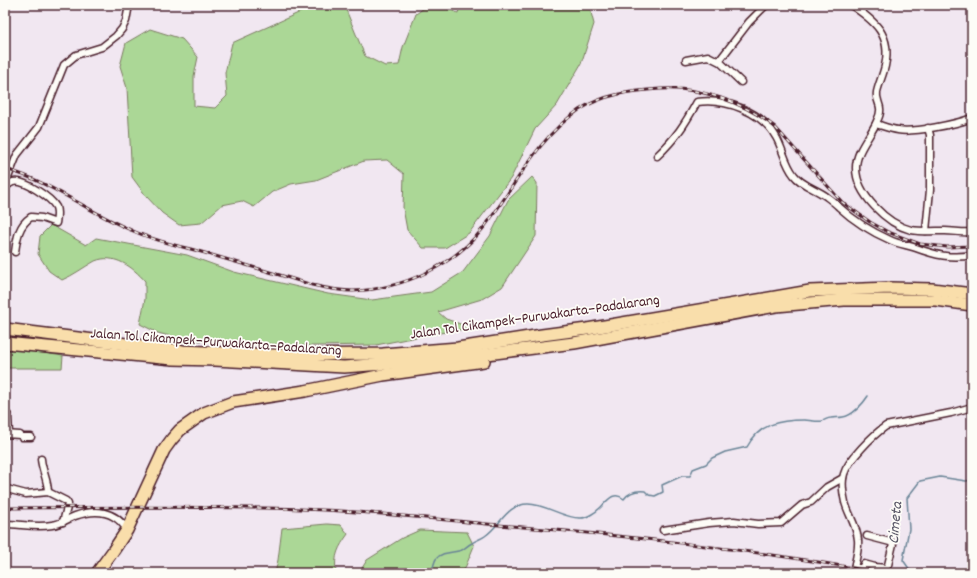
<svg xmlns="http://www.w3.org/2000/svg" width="977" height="578" font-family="Dekko,sans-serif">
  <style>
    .green { fill: #abd796; stroke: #7a7b60 }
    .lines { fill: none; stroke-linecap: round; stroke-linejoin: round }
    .stream { stroke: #698496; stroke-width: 1.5 }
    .street-casing { stroke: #4a1f2b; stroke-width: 9 }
    .highway-casing { stroke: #4a1f2b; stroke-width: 14 }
    .street { stroke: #fdfcf7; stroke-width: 6 }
    .highway { stroke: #f9deab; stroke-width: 11 }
    .rail-casing { stroke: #4a1f2b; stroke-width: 3 }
    .rail { stroke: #fdfcf7; stroke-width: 1.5; stroke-dasharray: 4.5; stroke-linecap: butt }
    .labels { text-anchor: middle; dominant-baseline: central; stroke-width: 3.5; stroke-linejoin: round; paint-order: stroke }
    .street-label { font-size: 15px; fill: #4a1f2b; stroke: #fdfcf7 }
    .water-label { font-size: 16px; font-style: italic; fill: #5c5a69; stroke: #fdfcf7 }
  </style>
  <rect width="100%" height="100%" fill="#f1e7f1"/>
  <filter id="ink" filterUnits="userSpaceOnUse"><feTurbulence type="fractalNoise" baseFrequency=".025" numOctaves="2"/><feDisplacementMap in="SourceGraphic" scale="8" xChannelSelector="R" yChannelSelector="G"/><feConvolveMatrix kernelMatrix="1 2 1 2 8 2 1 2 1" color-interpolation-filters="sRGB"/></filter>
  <g filter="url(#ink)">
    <!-- green -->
    <g class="green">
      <polygon points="316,5 344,5 365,56 385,66 399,65 403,47 416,14 428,5 439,5 458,13 460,5 589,5 594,24 581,64 557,105 535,129 511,178 469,233 445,248 423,248 407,230 403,208 404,174 387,160 364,161 316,180 291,184 272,192 254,207 242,201 222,205 201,223 179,225 162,213 146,196 132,177 127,88 120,66 126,43 150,29 182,39 198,57 194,76 194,106 215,108 227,96 225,73 232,43"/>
      <path d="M532 177 537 183 536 236 502 287 482 299 438 312 446 319 472 328 427 335 376 345 311 346 185 340 158 333 140 324 145 299V281C133 267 114 253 95 261 84 267 74 275 62 280L49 271 38 254 40 236 51 225 86 245 96 238 187 255 234 272 328 294 372 300 431 292 463 272 490 236 508 200Z"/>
      <polygon points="5,347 63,356 62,368 5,368"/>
      <path d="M327 524 341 525 348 534C338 548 334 555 336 573H275L278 560 282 528Z"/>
      <polygon points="420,530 467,532 474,546 463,573 359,573 367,560 402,538"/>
    </g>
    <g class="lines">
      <!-- stream -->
      <g class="stream">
        <path d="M431 573C433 569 434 562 436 559 442 551 454 553 462 550 465 548 468 545 472 543 476 540 481 539 485 536 500 526 507 504 528 504 546 504 564 519 581 518 587 518 596 512 600 508 607 501 614 490 624 499 629 492 636 490 645 491L649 495 655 496 663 492 662 485 682 476H690L693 469 706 464 712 458 725 452 747 447C759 424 779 420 804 420 810 420 817 422 822 421 826 420 827 418 831 418 835 417 839 418 843 417 852 416 863 404 868 396"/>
        <polyline points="910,573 910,570 903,560 909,529 907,498 920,481 940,477 966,481 972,480"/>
      </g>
      <defs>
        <g id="street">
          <path d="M851 5C875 21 892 35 885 66 883 75 879 83 877 92 875 103 885 105 877 121 871 136 856 150 856 168 856 194 887 224 911 230 922 232 934 231 945 231 954 231 963 233 972 232"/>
          <polyline points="686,60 708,56 720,62 741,82"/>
          <polyline points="719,61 749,22 766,5"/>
          <path d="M876 124C883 126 890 129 898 130 913 133 957 124 972 118"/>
          <path d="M657 156C676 138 685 124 697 102 724 98 762 111 776 137 783 149 785 164 794 175 802 186 817 189 827 197 831 200 835 203 839 207 853 220 872 232 890 240 898 244 907 245 916 248 935 255 951 259 972 255"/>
          <polyline points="5,185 17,155 39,127 64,65 76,55 102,47 116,36 122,29 126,21 129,5"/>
          <path d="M5 187C7 186 10 183 13 182 24 179 51 198 56 207 58 213 57 217 56 223L42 218 31 217C19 225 17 237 15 252"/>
          <polyline points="926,231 930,190 930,135 928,128"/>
          <polyline points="8,415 9,434"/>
          <polyline points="5,434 20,435 22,437 31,437"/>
          <path d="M41 459C42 471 48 480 48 492"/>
          <polyline points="7,489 26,494 48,492 66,501 68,504 63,522"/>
          <path d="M5 524C20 524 36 528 52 525 61 524 67 519 75 516 95 509 115 510 127 530"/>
          <polyline points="663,530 709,523 734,521 758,524 781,523 802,505 811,502 827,487 843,478"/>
          <polyline points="854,568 862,568 864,564 875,567 886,568 888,565 893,544 890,542 867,536"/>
          <path d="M853 573C855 562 859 550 858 540 857 526 848 514 845 502 843 493 841 483 844 474 848 460 873 435 886 426L951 413 972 407"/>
        </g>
        <g id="highway">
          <polyline points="5,329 183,351 270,355 383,354 458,348 542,335 587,329 810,291 890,288 932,289 972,294"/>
          <polyline points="5,343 173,359 215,360 344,367 448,359 574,343 776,306 844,300 936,300 972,305"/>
          <polyline points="97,573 113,551 127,530 164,450 172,439 180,430 204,413 233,402 305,391 383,375 484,361"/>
        </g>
      </defs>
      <!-- street casing -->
      <use href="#street" class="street-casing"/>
      <!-- highway casing -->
      <use href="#highway" class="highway-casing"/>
      <!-- street -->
      <use href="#street" class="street"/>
      <!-- highway -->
      <use href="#highway" class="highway"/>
      <defs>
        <g id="rail">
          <path d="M5 169C50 181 88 212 131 230 152 240 175 245 198 251 236 262 274 273 312 285 325 288 339 291 353 291 403 289 454 266 485 226 515 187 536 139 579 110 604 94 631 91 660 89 699 86 745 103 775 127L842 202 870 222 888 232 920 244 947 247 972 246"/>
          <path d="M5 508C104 507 202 506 301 509 367 511 433 519 499 525 626 536 754 549 880 573"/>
        </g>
      </defs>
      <!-- rail casing -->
      <use href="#rail" class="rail-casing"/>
      <!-- rail -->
      <use href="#rail" class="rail"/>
    </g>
  </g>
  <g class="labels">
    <!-- street labels -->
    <g class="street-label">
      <text transform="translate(535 318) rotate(-8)">Jalan Tol Cikampek–Purwakarta–Padalarang</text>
      <text transform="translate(216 343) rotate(4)">Jalan Tol Cikampek–Purwakarta–Padalarang</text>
    </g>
    <!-- water labels -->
    <g class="water-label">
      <text transform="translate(896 523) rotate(-85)">Cimeta</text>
    </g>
  </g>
  <!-- margin -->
  <rect width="977" height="578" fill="none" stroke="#fdfcf7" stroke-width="20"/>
  <rect x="10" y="10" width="957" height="558" fill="none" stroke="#4a1f2b" stroke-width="1.5" filter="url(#ink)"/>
</svg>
